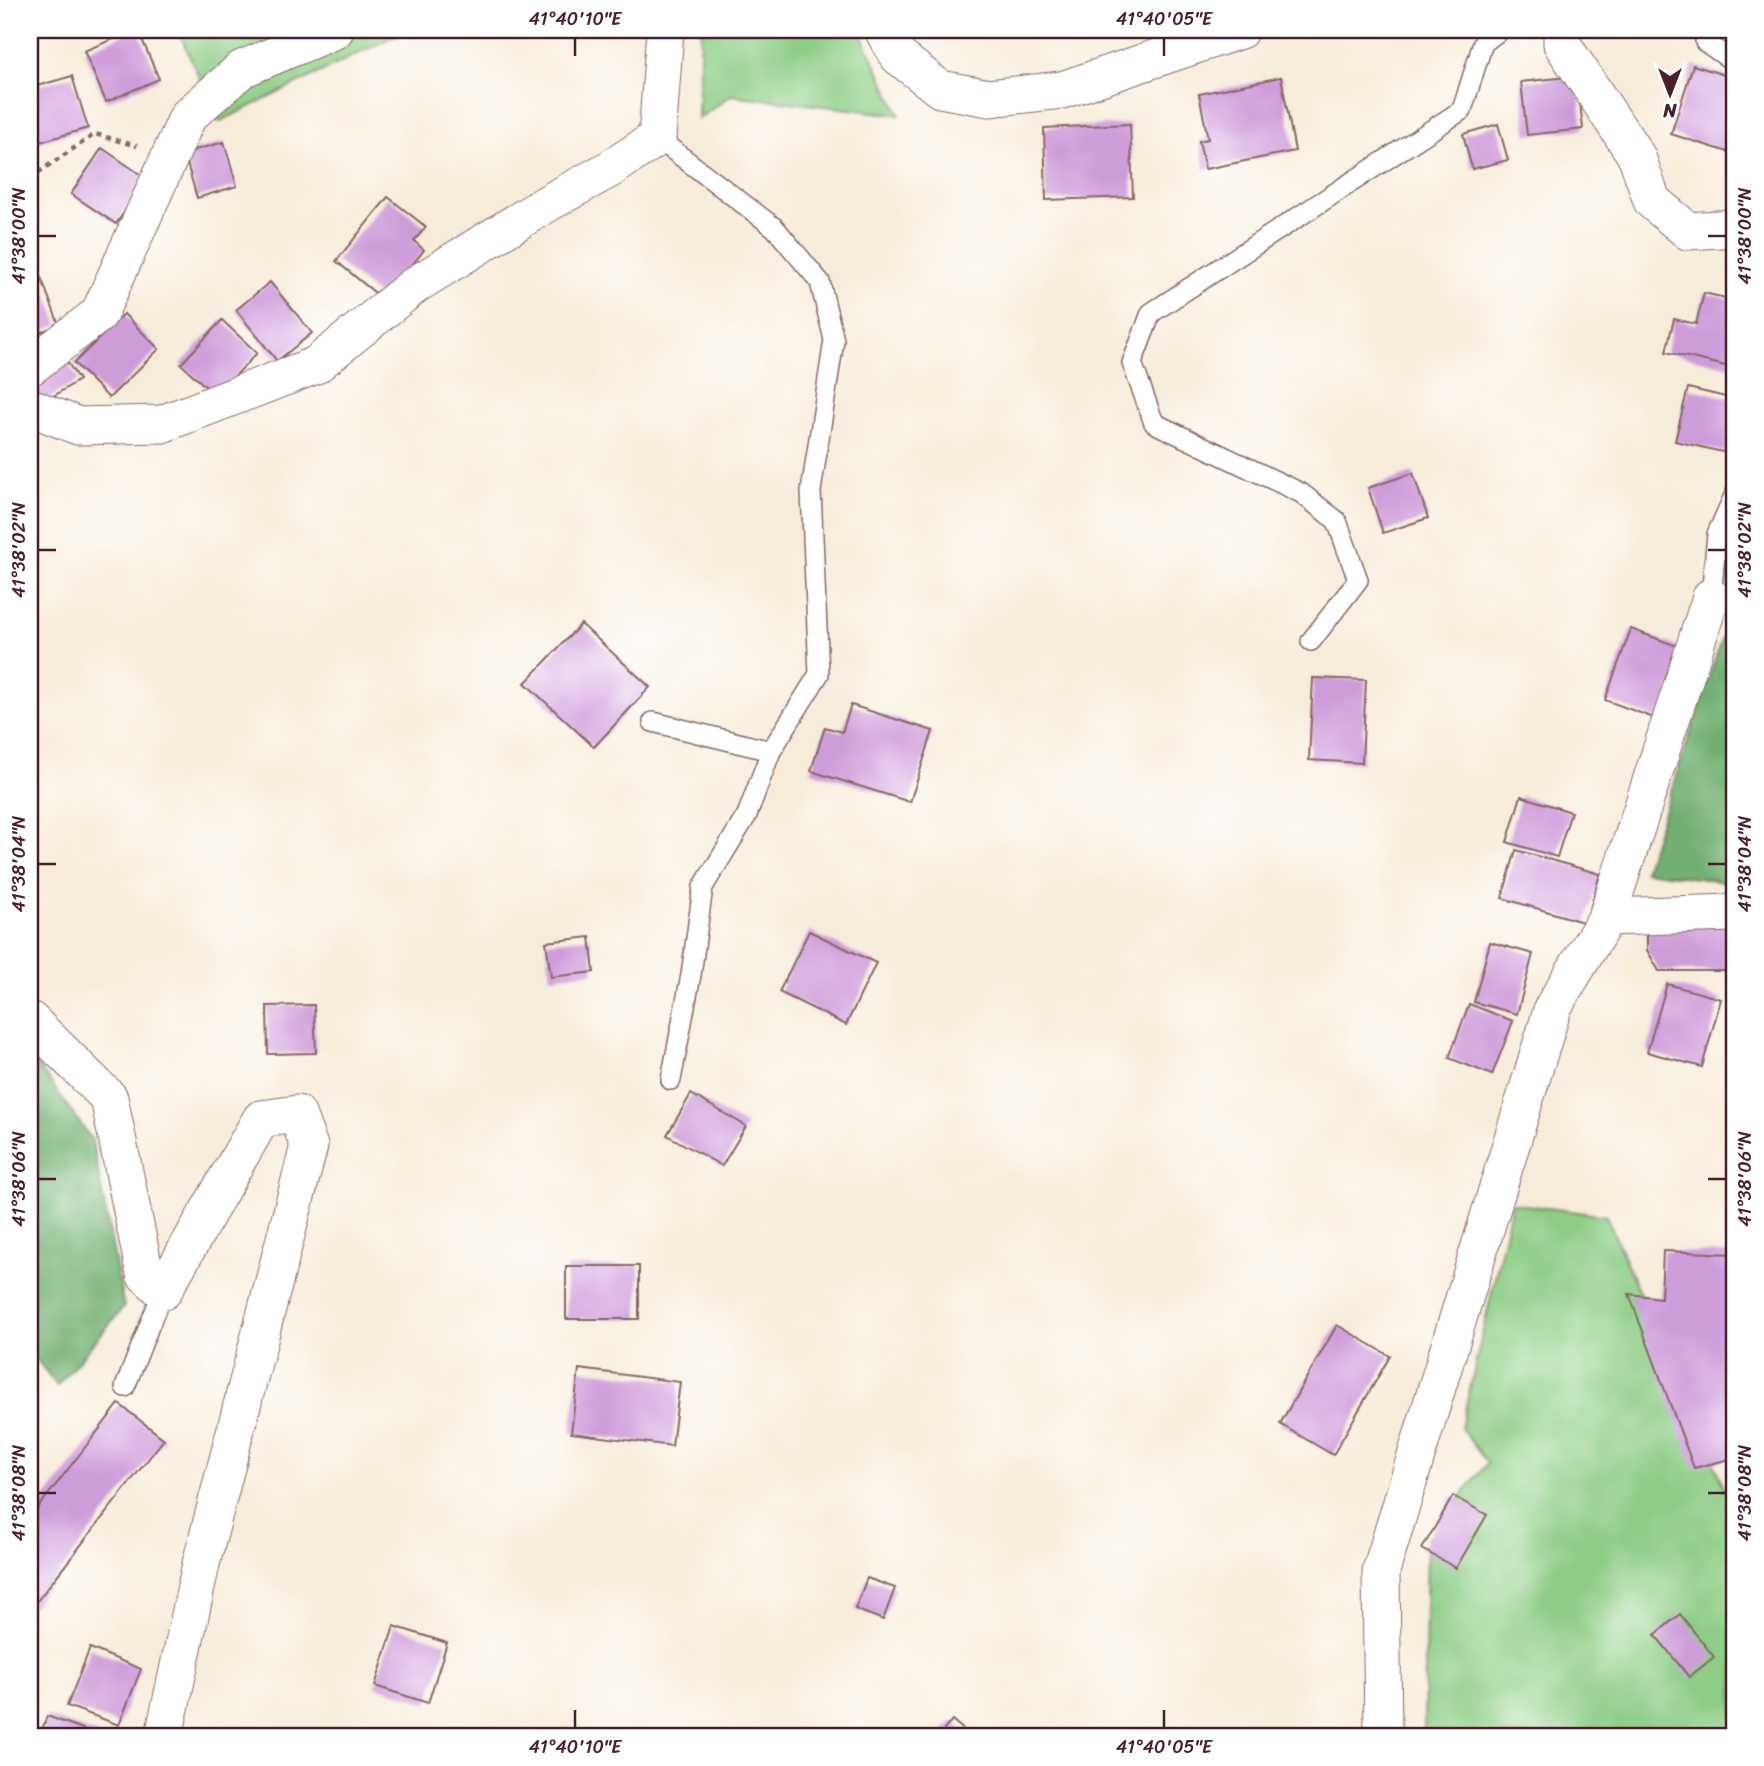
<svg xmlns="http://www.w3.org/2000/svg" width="1764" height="1766" font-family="Sriracha,sans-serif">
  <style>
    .green { fill: #8dcd85; stroke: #6c7658; stroke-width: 2 }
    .forest { fill: #72b072; stroke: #5e684e; stroke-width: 2 }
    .building { fill: #cf9cda }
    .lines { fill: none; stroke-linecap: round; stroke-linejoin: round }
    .service-casing { stroke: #876768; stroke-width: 22 }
    .minor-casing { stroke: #876768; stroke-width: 39 }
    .path { stroke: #876768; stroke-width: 4.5; stroke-dasharray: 5 5; stroke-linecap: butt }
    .service { stroke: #fff; stroke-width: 19 }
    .minor { stroke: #fff; stroke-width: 37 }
    .ticks { fill: none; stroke: #4a1f2b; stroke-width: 2.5 }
    .neatline { fill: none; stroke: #4a1f2b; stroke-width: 2.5 }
    .ticks-label { font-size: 18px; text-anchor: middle; fill: #4a1f2b }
  </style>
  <rect width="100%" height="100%" fill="#fff"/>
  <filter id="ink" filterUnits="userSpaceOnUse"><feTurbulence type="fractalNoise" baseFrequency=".0143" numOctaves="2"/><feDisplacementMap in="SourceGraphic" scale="14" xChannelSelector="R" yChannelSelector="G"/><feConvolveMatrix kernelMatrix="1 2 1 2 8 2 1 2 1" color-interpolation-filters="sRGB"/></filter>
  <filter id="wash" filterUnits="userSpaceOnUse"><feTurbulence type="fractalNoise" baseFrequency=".00686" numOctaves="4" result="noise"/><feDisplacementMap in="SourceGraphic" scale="28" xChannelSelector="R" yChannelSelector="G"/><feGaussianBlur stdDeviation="1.57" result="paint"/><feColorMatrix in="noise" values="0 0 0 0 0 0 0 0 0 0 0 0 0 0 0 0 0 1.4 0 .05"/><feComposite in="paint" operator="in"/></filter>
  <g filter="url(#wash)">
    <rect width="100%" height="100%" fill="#f7ecda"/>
    <!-- green -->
    <g class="green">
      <polygon points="178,30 406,30 219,122"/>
      <polygon points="701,30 859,30 900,115 731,95 698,119"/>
      <polygon points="1512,1203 1606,1216 1734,1510 1734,1736 1424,1736 1427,1540 1487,1463 1461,1428"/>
    </g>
    <!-- forest -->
    <g class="forest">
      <polygon points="1723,556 1734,564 1734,883 1644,871 1733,605"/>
      <polygon points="30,1054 92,1140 124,1307 57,1386 30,1351"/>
    </g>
    <g id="blocks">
      <!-- building -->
      <g class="building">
        <polygon points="135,30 138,30 159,79 106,102 84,51"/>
        <polygon points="1693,65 1734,78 1734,154 1671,134"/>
        <polygon points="72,76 88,128 30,145 30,88"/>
        <polygon points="1577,76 1583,129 1527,135 1521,82"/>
        <polygon points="1281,77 1295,151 1205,169 1199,141 1208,139 1199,94"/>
        <polygon points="1130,124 1133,197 1046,200 1044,128"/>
        <polygon points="1498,124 1508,160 1472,169 1463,134"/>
        <polygon points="224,142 237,186 197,198 184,153"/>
        <polygon points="102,148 147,179 116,224 71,194"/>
        <polygon points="388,197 426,227 414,241 424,250 384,300 336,261"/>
        <polygon points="41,277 59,325 30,336 30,281"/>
        <polygon points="270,282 312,333 277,361 236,310"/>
        <polygon points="1704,293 1734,300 1734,368 1666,352 1674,319 1696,324"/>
        <polygon points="124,314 159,349 109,398 74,363"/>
        <polygon points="222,320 257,353 216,396 181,364"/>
        <polygon points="64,357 79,380 39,405 30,390 30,379"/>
        <polygon points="1688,388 1734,399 1734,423 1727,453 1675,441"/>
        <polygon points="1413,473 1428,518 1383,533 1368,488"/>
        <polygon points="581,624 650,687 594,747 525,683"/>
        <polygon points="1631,629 1685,649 1659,720 1605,700"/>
        <polygon points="1313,678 1366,680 1362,763 1309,760"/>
        <polygon points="851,705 933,731 910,802 811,771 825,727 842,732"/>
        <polygon points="1521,796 1571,812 1557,857 1507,842"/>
        <polygon points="1516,850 1600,874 1586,923 1502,898"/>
        <polygon points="1647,921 1734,921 1734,971 1659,971 1647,950"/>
        <polygon points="809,931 876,963 846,1025 779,992"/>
        <polygon points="590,937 594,972 551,977 546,942"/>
        <polygon points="1490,942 1533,954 1517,1014 1474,1002"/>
        <polygon points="1667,984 1721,999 1702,1067 1647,1052"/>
        <polygon points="1469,1004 1513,1021 1492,1075 1449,1058"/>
        <polygon points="314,1005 316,1053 268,1054 267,1006"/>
        <polygon points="691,1094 746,1126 722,1166 667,1135"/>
        <polygon points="1663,1251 1734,1254 1734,1458 1694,1468 1629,1294 1661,1298"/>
        <rect x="566" y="1266" width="73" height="53"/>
        <polygon points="1337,1325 1390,1356 1333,1455 1280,1424"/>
        <polygon points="579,1369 680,1382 672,1446 571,1433"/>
        <polygon points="119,1404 164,1439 30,1610 30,1518"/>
        <polygon points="1453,1496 1487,1515 1456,1568 1422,1549"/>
        <polygon points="867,1578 895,1588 883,1620 855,1609"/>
        <polygon points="1680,1614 1714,1657 1689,1677 1655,1635"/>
        <polygon points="394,1626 447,1643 428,1703 375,1686"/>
        <polygon points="90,1648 141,1669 119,1725 67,1706"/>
        <polygon points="47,1716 102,1736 40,1736"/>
        <polygon points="952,1720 971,1736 939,1736"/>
      </g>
    </g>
  </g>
  <g filter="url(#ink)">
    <use href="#blocks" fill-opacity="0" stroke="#876768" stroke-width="2"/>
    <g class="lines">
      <defs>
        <g id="service">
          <polyline points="1705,42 1734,62"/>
          <polyline points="657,138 775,228 820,282 834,340 811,491 819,674 771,751 747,815 703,887 691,975 671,1080"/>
          <polyline points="1711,597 1717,534 1734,496"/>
          <polyline points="1311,641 1358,580 1337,521 1301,493 1154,423 1132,363 1151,313 1462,110 1483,43 1500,30"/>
          <polyline points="653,722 771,751"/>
          <polyline points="125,1387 163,1291"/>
        </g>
        <g id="minor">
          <polyline points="883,30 898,56 940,89 989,98 1062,90 1240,30"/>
          <polyline points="1562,30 1562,44 1637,157 1652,201 1688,231 1734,228"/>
          <polyline points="30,367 99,314 188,116 242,69 335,30"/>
          <polyline points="30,407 78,426 162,424 316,365 415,285 548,203 610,169 657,138 665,30"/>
          <polyline points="1607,917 1734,913"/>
          <polyline points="30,1020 109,1098 145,1274 163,1291 261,1119 297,1114 309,1146 201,1564 164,1736"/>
          <polyline points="1383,1736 1381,1571 1553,1007 1607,917 1711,597"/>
        </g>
      </defs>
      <!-- service casing -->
      <use href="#service" class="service-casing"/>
      <!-- minor casing -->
      <use href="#minor" class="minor-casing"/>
      <!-- path -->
      <polyline class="path" points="30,178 95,134 137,146"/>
      <!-- service -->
      <use href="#service" class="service"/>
      <!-- minor -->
      <use href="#minor" class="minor"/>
    </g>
  </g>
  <!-- ticks -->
  <path class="ticks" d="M575 38V56M1164 38V56M38 236H56M1708 236H1726M38 550H56M1708 550H1726M38 864H56M1708 864H1726M38 1179H56M1708 1179H1726M38 1493H56M1708 1493H1726M575 1710V1728M1164 1710V1728"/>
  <!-- margin -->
  <rect width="1764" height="1766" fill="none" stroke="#fff" stroke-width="77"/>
  <!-- north arrow -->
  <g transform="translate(1670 94) rotate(180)" stroke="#ffffff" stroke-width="5" paint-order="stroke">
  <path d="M0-5L12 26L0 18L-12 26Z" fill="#4a1f2b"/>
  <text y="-10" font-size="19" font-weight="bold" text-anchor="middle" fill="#4a1f2b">N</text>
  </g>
  <rect x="38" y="38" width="1688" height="1690" class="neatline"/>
  <g class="ticks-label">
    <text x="575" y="25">41°40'10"E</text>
    <text x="1164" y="25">41°40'05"E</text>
    <text transform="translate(1745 236) rotate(-90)" y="6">41°38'00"N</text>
    <text transform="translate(19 236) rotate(-90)" y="6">41°38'00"N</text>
    <text transform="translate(1745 550) rotate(-90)" y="6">41°38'02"N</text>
    <text transform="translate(19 550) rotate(-90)" y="6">41°38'02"N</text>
    <text transform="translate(1745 864) rotate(-90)" y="6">41°38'04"N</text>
    <text transform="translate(19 864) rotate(-90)" y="6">41°38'04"N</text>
    <text transform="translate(1745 1179) rotate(-90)" y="6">41°38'06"N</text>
    <text transform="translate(19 1179) rotate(-90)" y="6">41°38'06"N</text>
    <text transform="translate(1745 1493) rotate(-90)" y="6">41°38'08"N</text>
    <text transform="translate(19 1493) rotate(-90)" y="6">41°38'08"N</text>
    <text x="575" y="1753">41°40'10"E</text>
    <text x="1164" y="1753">41°40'05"E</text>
  </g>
</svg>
